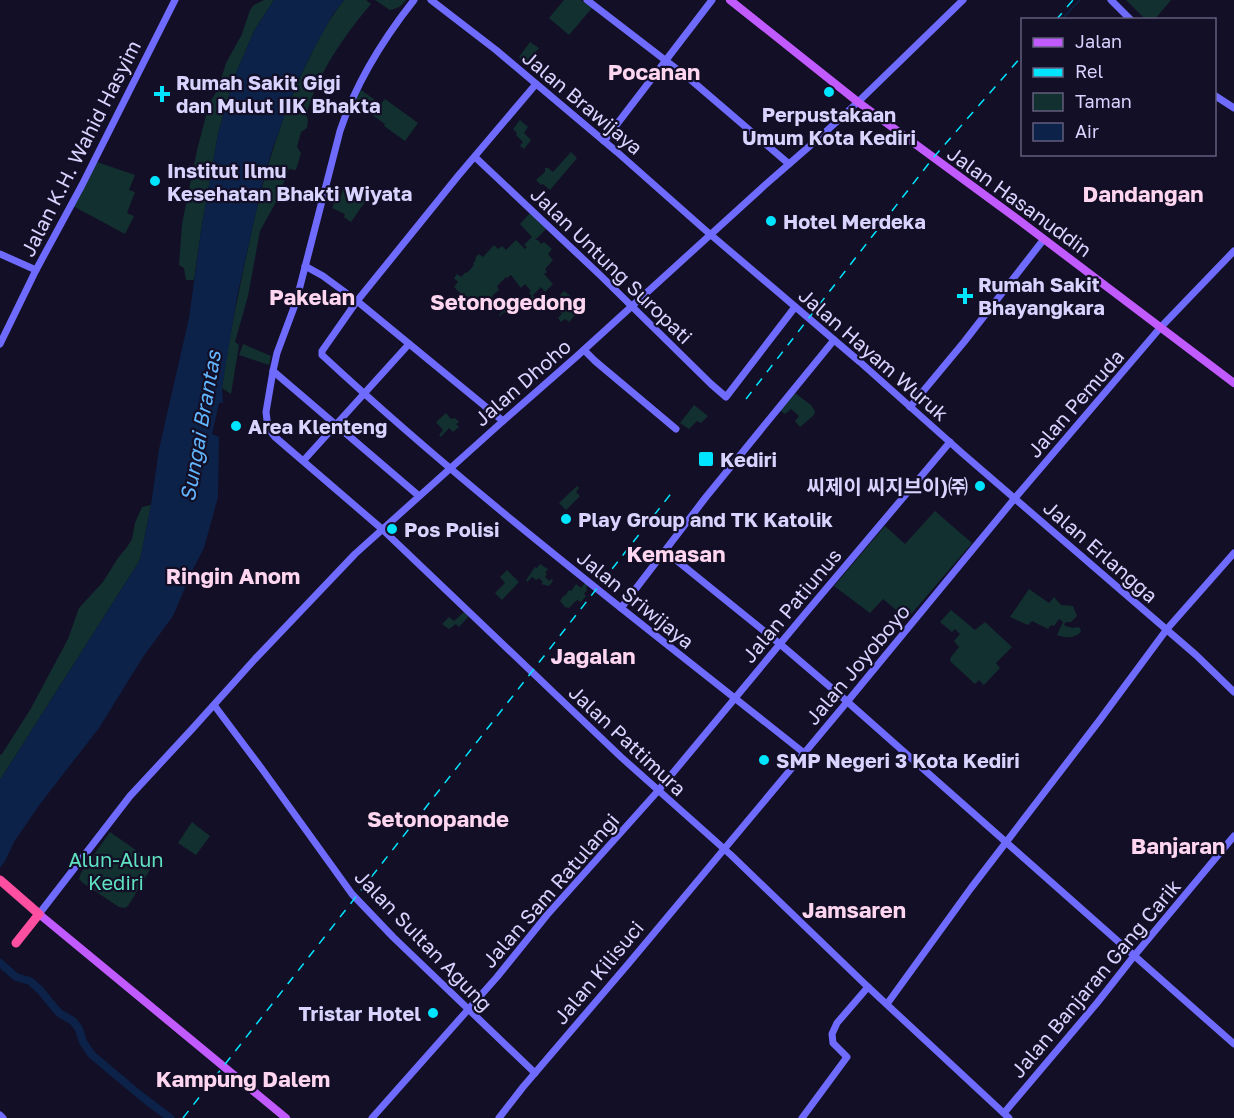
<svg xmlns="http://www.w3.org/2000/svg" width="1234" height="1118" font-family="'Golos Text','Noto Sans KR',sans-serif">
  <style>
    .green { fill: #12302f }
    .water { fill: #0c2248 }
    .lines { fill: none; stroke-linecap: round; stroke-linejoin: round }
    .stream { stroke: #0c2248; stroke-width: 1.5 }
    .river { stroke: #0c2248; stroke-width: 8 }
    .secondary { stroke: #6f6bff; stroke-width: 7 }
    .primary { stroke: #c25bff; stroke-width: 8 }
    .highway { stroke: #ff4fa3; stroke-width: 9 }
    .rail { stroke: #00e5ff; stroke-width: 1.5; stroke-dasharray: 9 8; stroke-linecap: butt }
    .poi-dot { fill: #00e5ff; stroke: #130f26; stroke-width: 2 }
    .labels { text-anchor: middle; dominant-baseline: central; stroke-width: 4.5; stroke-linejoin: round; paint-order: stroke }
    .poi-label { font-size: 20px; font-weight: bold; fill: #d9d4ff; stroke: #130f26; text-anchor: start }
    .street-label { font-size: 20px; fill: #d9d4ff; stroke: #130f26 }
    .park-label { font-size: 20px; fill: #5fe0c0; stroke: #130f26 }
    .water-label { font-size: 21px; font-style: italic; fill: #62b6ff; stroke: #130f26 }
    .quarter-label { font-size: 22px; font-weight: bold; fill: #ffd6f0; stroke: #130f26 }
  </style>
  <rect width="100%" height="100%" fill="#130f26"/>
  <!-- green -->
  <g class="green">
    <polygon points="264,0 274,0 254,31 234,78 218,134 201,231 194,280 186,280 184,268 179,265 182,224 197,150 209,104 218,89 226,63 242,34 250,10 254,5"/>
    <path d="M344 0H366L371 4C344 36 317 74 306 116L308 119 307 128 301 132 297 147 301 153 296 170 289 169 276 202 260 231 248 296 235 342 239 345 231 394 222 388C224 375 226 361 228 348 232 322 238 297 243 272 257 203 273 135 303 71 315 46 327 21 344 0Z"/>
    <path d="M375 0H406C402 6 396 9 390 10Z"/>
    <polygon points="564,0 581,0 592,8 569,35 549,18"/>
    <polygon points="1126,0 1171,0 1155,19 1146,20"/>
    <polygon points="530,42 539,48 526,63 525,62 521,63 520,62 521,59 519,57"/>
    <polygon points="361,90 381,104 385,99 418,123 405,141 384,126 385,124 372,115 372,113 355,101"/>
    <polygon points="520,120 528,127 524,133 531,140 524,149 520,146 523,142 516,135 517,133 513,129"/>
    <polygon points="571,152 577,158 550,190 543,184 541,185 536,180 545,172 545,168 548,168 553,172"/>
    <polygon points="94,161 135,175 129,190 135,192 127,213 134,216 125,234 71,205"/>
    <polygon points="343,189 367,199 351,222 344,217 345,214 332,208 334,204 331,201 333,195 341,196"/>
    <polygon points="531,212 547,228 535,240 538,240 541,244 544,242 552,249 548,254 553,260 545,269 547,272 544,274 553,284 545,292 541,287 533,295 537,300 536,302 539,306 535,309 527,300 532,296 529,293 531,291 525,284 521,288 511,275 507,278 506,277 497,286 499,290 492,296 500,305 501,304 503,306 507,302 513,310 509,315 504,312 500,316 499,315 502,312 500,311 502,309 499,306 493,310 480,296 471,304 454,287 458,282 454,278 457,274 461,277 466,272 467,273 474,265 473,264 476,259 475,258 479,254 483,257 494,245 498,249 502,246 506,250 516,240 525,249 527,247 524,245 532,237 520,224"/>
    <polygon points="564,291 583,306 569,322 565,319 561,322 558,318 562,314 553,305 558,300 563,305 566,302 560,295"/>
    <polygon points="243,344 271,356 269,365 239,355"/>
    <polygon points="795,393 811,405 815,411 814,415 800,427 795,421 799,416 791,409 785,414 779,410"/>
    <polygon points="694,405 708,416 701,423 697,421 689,429 680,423"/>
    <polygon points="446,413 451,419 455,418 459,422 456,424 459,427 453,432 449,428 441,437 439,435 443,430 436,422"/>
    <polygon points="577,486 579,488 576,492 580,496 566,510 559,503"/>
    <polygon points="151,505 140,560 0,780 0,755 2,754 30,710 68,639 79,608 103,582 118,558 127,547 132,539 135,523 142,507"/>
    <polygon points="935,511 972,543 907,619 883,599 870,613 834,586 885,526 905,544"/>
    <polygon points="540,564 548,569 545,573 547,574 545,577 549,581 552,579 553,581 549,586 541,584 543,582 539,578 536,580 532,577 527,582 526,580 535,567 537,568"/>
    <polygon points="507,570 519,582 502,600 495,593 505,583 500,577"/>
    <polygon points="586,581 589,584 586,588 587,590 584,594 586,596 581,602 577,600 569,608 567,607 566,608 560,601 564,595 565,596 569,590 571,591 576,584 581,588"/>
    <path d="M1029 589 1049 603 1054 597 1061 605 1073 606 1077 616 1071 622H1066L1064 624 1065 626 1073 628 1078 627 1080 628 1081 632C1073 639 1067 638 1057 635L1063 622 1059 619 1054 626 1051 625 1048 629 1032 621 1028 625 1010 617Z"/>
    <polygon points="951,610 975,630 985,622 1012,647 996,663 1000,668 984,685 979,680 975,684 950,661 951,657 959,647 954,641 960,634 955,629 952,632 940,622"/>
    <polygon points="464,612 469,616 459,627 456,624 449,629 442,624 449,617 454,621"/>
    <polygon points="192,822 210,836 196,855 178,843"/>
    <polygon points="110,832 154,863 128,906 125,908 119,907 83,883 79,879 81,873"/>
  </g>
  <!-- water -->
  <polygon class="water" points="274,0 344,0 333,14 311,54 294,90 273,147 262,185 237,297 222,388 223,403 219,403 212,434 219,437 218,497 204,548 193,569 173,616 143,657 99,728 40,804 14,842 5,861 0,868 0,780 140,560 151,505 159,449 189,318 201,231 218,134 234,78 254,31"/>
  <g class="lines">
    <!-- stream -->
    <polyline class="stream" points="1061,20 1080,0"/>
    <!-- river -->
    <polyline class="river" points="0,963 16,977 30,981 40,990 59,1013 73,1021 79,1029 83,1042 92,1055 141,1096 170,1118"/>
    <!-- secondary -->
    <g class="secondary">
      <path d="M414 0C384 38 355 85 340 131L296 302 277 353 273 371 266 412 268 428 275 437 382 529 621 757 731 855 868 987 1009 1118"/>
      <polyline points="431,0 496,50 617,152 704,229 860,362 962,453 1196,655 1234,692"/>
      <polyline points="587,0 691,80 789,164"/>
      <polyline points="1111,0 1131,20"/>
      <path d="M536 84 458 176 357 301 322 351V355C475 497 641 623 804 753"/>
      <polyline points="1214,95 1234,108"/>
      <polyline points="604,141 712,0"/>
      <polyline points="475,157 600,275 711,384 726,397 795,307"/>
      <polyline points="0,254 36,270"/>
      <polyline points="305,266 323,276 357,301 503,421"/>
      <polyline points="0,344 36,270 82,185 175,0"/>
      <polyline points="584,350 595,361 676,429"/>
      <polyline points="273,371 419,496"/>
      <polyline points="910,407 964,342 1044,239"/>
      <polyline points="304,460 409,344"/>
      <polyline points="665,551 780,644 842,697 1234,1044"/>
      <polyline points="621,608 706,497 834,340"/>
      <polyline points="214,705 262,769 352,894 393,937 535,1073"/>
      <polyline points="39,914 130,796 193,728 255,659 355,554 503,421 576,357 765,185 820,137 858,102 963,0"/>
      <polyline points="887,1004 971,888 1099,721 1167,629 1234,553"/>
      <polyline points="1004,1113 1097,1003 1134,956 1234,836"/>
      <polyline points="0,1115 3,1118"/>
      <polyline points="372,1118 497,977 547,915 657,792 804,615 950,442"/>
      <polyline points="499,1118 523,1087 629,963 847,702 1015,498 1160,328 1234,251"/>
      <polyline points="802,1118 847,1057 833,1043 832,1034 837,1023 868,987"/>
    </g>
    <!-- primary -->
    <g class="primary">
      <polyline points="730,0 858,102 1020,221 1234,383"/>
      <polyline points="39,914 286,1118"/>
    </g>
    <!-- highway -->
    <polyline class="highway" points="0,880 39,914 16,943"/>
    <!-- rail -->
    <g class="rail">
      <polyline points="1056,20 1073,0"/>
      <polyline points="746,399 933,158 1022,56"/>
      <polyline points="183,1118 673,491"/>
    </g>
  </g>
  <!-- markers -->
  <g class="poi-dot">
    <circle cx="829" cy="92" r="6"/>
    <path d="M159 85h6v6h6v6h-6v6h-6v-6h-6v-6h6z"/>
    <circle cx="155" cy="181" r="6"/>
    <circle cx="771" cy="221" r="6"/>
    <path d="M962 287h6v6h6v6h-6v6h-6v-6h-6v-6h6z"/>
    <circle cx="236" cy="426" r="6"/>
    <rect x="698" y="451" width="16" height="16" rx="3"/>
    <circle cx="980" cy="486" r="6"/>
    <circle cx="566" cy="519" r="6"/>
    <circle cx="392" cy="529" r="6"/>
    <circle cx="764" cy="760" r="6"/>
    <circle cx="433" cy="1013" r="6"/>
  </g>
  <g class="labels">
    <!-- poi labels -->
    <g class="poi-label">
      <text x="176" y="82">Rumah Sakit Gigi<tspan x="176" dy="23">dan Mulut IIK Bhakta</tspan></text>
      <text x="829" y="114" text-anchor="middle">Perpustakaan<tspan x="829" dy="23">Umum Kota Kediri</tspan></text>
      <text x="167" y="170">Institut Ilmu<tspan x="167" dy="23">Kesehatan Bhakti Wiyata</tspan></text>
      <text x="783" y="221">Hotel Merdeka</text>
      <text x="978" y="284">Rumah Sakit<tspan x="978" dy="23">Bhayangkara</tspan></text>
      <text x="248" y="426">Area Klenteng</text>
      <text x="720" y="459">Kediri</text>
      <text x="968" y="486" text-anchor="end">씨제이 씨지브이)㈜</text>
      <text x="578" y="519">Play Group and TK Katolik</text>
      <text x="404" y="529">Pos Polisi</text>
      <text x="776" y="760">SMP Negeri 3 Kota Kediri</text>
      <text x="421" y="1013" text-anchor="end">Tristar Hotel</text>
    </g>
    <!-- street labels -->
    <g class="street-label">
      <text transform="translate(583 102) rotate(40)">Jalan Brawijaya</text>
      <text transform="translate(80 148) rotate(-63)">Jalan K.H. Wahid Hasyim</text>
      <text transform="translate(1020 201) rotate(36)">Jalan Hasanuddin</text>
      <text transform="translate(612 265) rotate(44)">Jalan Untung Suropati</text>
      <text transform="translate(874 354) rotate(41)">Jalan Hayam Wuruk</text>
      <text transform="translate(522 382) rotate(-41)">Jalan Dhoho</text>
      <text transform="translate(1075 403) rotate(-49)">Jalan Pemuda</text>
      <text transform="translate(1101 551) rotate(41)">Jalan Erlangga</text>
      <text transform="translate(636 599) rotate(39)">Jalan Sriwijaya</text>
      <text transform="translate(791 605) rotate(-50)">Jalan Patiunus</text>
      <text transform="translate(857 664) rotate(-50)">Jalan Joyoboyo</text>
      <text transform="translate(628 740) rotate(43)">Jalan Pattimura</text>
      <text transform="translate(550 890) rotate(-49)">Jalan Sam Ratulangi</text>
      <text transform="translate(424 940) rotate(46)">Jalan Sultan Agung</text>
      <text transform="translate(598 972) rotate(-50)">Jalan Kilisuci</text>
      <text transform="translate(1095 978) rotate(-50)">Jalan Banjaran Gang Carik</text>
    </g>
    <!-- park labels -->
    <g class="park-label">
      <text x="116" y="859">Alun-Alun<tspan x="116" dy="23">Kediri</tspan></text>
    </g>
    <!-- water labels -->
    <g class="water-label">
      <text transform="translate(200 426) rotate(-80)">Sungai Brantas</text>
    </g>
    <!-- quarter labels -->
    <g class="quarter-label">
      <text x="654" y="71">Pocanan</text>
      <text x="1143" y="193">Dandangan</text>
      <text x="312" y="296">Pakelan</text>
      <text x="508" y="301">Setonogedong</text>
      <text x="676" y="553">Kemasan</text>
      <text x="233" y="575">Ringin Anom</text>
      <text x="593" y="655">Jagalan</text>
      <text x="438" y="818">Setonopande</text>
      <text x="1178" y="845">Banjaran</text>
      <text x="854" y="909">Jamsaren</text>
      <text x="243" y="1078">Kampung Dalem</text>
    </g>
  </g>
  <!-- legend -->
  <rect x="1021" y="18" width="195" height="138" fill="#130f26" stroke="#625e7d" stroke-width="1.5"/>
  <rect x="1033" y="38" width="30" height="9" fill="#c25bff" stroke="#625e7d" stroke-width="1.5"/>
  <text x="1075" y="48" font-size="18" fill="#d9d4ff">Jalan</text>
  <rect x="1033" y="68" width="30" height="9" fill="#00e5ff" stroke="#625e7d" stroke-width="1.5"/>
  <text x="1075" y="78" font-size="18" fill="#d9d4ff">Rel</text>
  <rect x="1033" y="93" width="30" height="18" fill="#12302f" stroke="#625e7d" stroke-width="1.5"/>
  <text x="1075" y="108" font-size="18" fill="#d9d4ff">Taman</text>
  <rect x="1033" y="123" width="30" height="18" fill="#0c2248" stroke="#625e7d" stroke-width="1.5"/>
  <text x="1075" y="138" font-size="18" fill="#d9d4ff">Air</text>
</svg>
